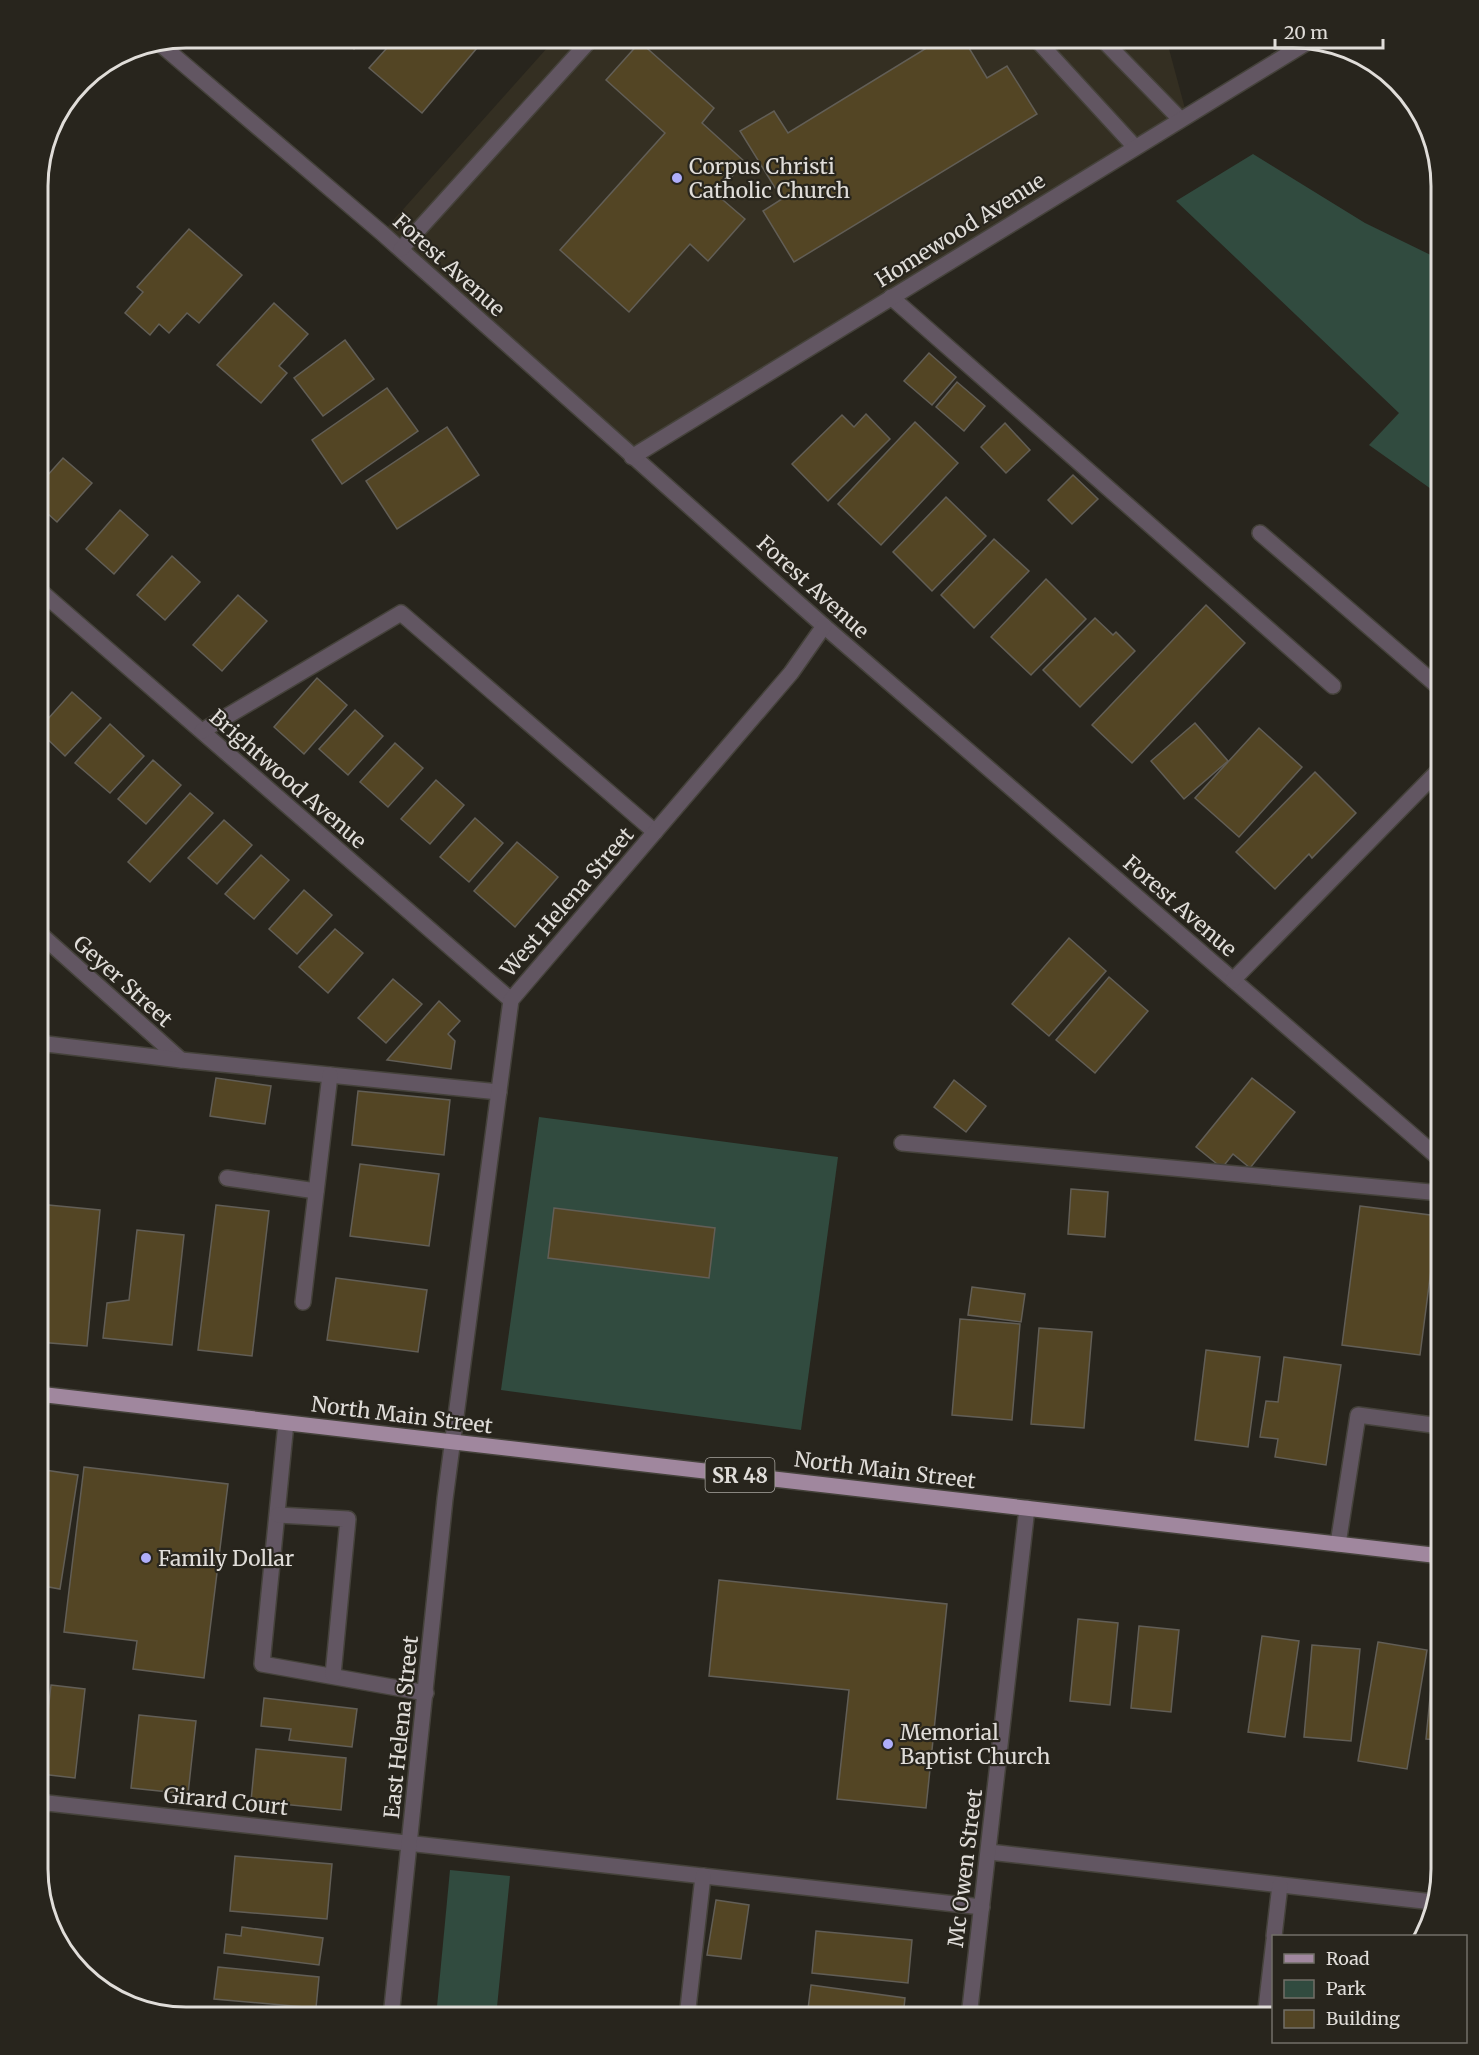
<svg xmlns="http://www.w3.org/2000/svg" width="1479" height="2055" font-family="Merriweather,serif">
  <style>
    .built { fill: #342f22 }
    .green { fill: #314b3f }
    .building { fill: #534524; stroke: #625e56; stroke-width: 1.5 }
    .lines { fill: none; stroke-linecap: round; stroke-linejoin: round }
    .minor-casing { stroke: #45423b; stroke-width: 18 }
    .major-casing { stroke: #45423b; stroke-width: 18 }
    .minor { stroke: #625662; stroke-width: 15 }
    .major { stroke: #a0879e; stroke-width: 15 }
    .poi-dot { fill: #afaefa; stroke: #28251d; stroke-width: 2 }
    .labels { text-anchor: middle; dominant-baseline: central; stroke-width: 4.5; stroke-linejoin: round; paint-order: stroke }
    .shield { fill: #28251d; stroke: #a9a6a1; stroke-width: 1.5 }
    .shield-label { font-size: 20px; font-weight: bold; fill: #e0ddd9 }
    .poi-label { font-size: 21px; fill: #e0ddd9; stroke: #28251d; text-anchor: start }
    .street-label { font-size: 21px; fill: #e0ddd9; stroke: #28251d }
    .rim { fill: none; stroke: #e0ddd9; stroke-width: 3 }
  </style>
  <rect width="100%" height="100%" fill="#28251d"/>
  <!-- built -->
  <polygon class="built" points="556,38 1158,38 1169,49 1187,116 632,457 382,233"/>
  <!-- green -->
  <g class="green">
    <polygon points="1253,154 1365,223 1441,260 1441,496 1369,445 1399,413 1176,201"/>
    <polygon points="539,1117 838,1157 801,1430 501,1390"/>
    <polygon points="450,1870 510,1876 496,2017 436,2017"/>
  </g>
  <!-- building -->
  <g class="building">
    <polygon points="340,38 363,38 354,49"/>
    <polygon points="396,38 466,38 477,48 422,113 369,68"/>
    <polygon points="918,38 963,38 987,78 1007,66 1037,114 794,262 763,211 782,199 740,131 774,111 788,133 925,49"/>
    <polygon points="640,42 714,108 702,123 745,162 716,194 745,219 708,261 690,244 629,312 560,250 665,133 606,80"/>
    <polygon points="189,229 242,275 199,323 187,313 169,333 159,324 150,335 125,313 143,292 137,287"/>
    <polygon points="274,303 308,334 279,366 287,373 261,403 217,365"/>
    <polygon points="345,340 374,379 323,416 294,378"/>
    <polygon points="929,353 956,377 932,405 904,381"/>
    <polygon points="957,382 985,406 964,431 936,407"/>
    <polygon points="387,388 418,431 342,484 312,440"/>
    <polygon points="866,414 890,439 828,501 792,464 842,415 854,427"/>
    <polygon points="915,422 958,463 881,545 838,504"/>
    <polygon points="1005,423 1030,450 1006,473 981,447"/>
    <polygon points="447,427 479,475 397,529 366,481"/>
    <polygon points="63,458 92,483 57,522 38,505 38,486"/>
    <polygon points="1073,475 1098,499 1072,524 1048,500"/>
    <polygon points="946,497 986,536 932,591 893,552"/>
    <polygon points="120,510 148,535 114,574 86,549"/>
    <polygon points="994,539 1029,571 974,628 941,595"/>
    <polygon points="172,556 200,582 165,620 137,595"/>
    <polygon points="1046,579 1086,619 1031,675 991,637"/>
    <polygon points="238,595 267,621 222,671 193,645"/>
    <polygon points="1206,605 1245,643 1132,763 1092,725"/>
    <polygon points="1095,618 1113,635 1116,632 1135,651 1080,707 1043,670"/>
    <polygon points="317,678 347,705 304,754 274,727"/>
    <polygon points="72,692 101,718 65,756 38,730"/>
    <polygon points="355,710 383,736 348,775 319,749"/>
    <polygon points="1195,723 1228,761 1184,799 1151,761"/>
    <polygon points="110,724 144,756 110,793 75,763"/>
    <polygon points="1259,728 1302,767 1239,837 1195,798"/>
    <polygon points="395,743 423,768 388,807 360,782"/>
    <polygon points="153,760 181,785 146,824 118,799"/>
    <polygon points="1315,772 1356,813 1312,858 1309,854 1275,889 1236,852"/>
    <polygon points="436,780 464,805 430,844 401,819"/>
    <polygon points="190,793 213,813 150,882 128,862"/>
    <polygon points="475,818 503,843 469,882 440,857"/>
    <polygon points="224,820 252,845 217,884 188,858"/>
    <polygon points="517,842 558,877 515,927 474,891"/>
    <polygon points="261,855 289,880 254,919 225,894"/>
    <polygon points="304,890 332,915 297,954 269,929"/>
    <polygon points="335,929 363,953 328,993 299,967"/>
    <polygon points="1069,938 1106,971 1049,1036 1012,1004"/>
    <polygon points="1109,977 1148,1011 1095,1073 1056,1040"/>
    <polygon points="393,979 422,1004 386,1043 358,1018"/>
    <polygon points="439,1001 460,1021 448,1034 455,1041 451,1069 387,1060"/>
    <polygon points="216,1078 271,1086 265,1124 210,1116"/>
    <polygon points="1252,1078 1295,1112 1250,1168 1233,1154 1222,1168 1196,1147"/>
    <polygon points="954,1080 986,1106 966,1132 934,1107"/>
    <polygon points="358,1091 450,1100 444,1155 352,1145"/>
    <polygon points="360,1164 439,1174 429,1246 350,1236"/>
    <polygon points="1071,1189 1108,1192 1105,1237 1068,1234"/>
    <polygon points="38,1204 100,1210 87,1346 38,1342"/>
    <polygon points="216,1205 269,1211 252,1356 198,1350"/>
    <polygon points="1360,1206 1438,1216 1420,1355 1342,1345"/>
    <polygon points="554,1208 715,1228 709,1278 548,1258"/>
    <polygon points="137,1230 184,1235 172,1345 103,1338 107,1303 129,1300"/>
    <polygon points="336,1278 427,1290 418,1352 327,1340"/>
    <polygon points="972,1287 1025,1294 1021,1322 968,1315"/>
    <polygon points="960,1319 1020,1324 1012,1420 952,1415"/>
    <polygon points="1039,1328 1092,1332 1084,1428 1031,1424"/>
    <polygon points="1206,1350 1260,1357 1248,1447 1195,1440"/>
    <polygon points="1284,1357 1341,1365 1326,1465 1275,1457 1278,1439 1260,1437 1266,1401 1278,1402"/>
    <polygon points="84,1467 228,1484 204,1678 133,1669 137,1641 64,1632"/>
    <polygon points="38,1469 78,1475 60,1589 38,1585"/>
    <polygon points="719,1580 947,1604 926,1808 837,1799 849,1690 709,1676"/>
    <polygon points="1078,1619 1118,1623 1110,1705 1070,1701"/>
    <polygon points="1139,1626 1179,1630 1171,1712 1131,1708"/>
    <polygon points="1262,1636 1299,1641 1285,1737 1248,1732"/>
    <polygon points="1378,1642 1427,1650 1407,1769 1358,1761"/>
    <polygon points="1312,1645 1360,1649 1351,1741 1304,1737"/>
    <polygon points="1435,1646 1441,1647 1441,1740 1426,1739"/>
    <polygon points="51,1685 85,1689 75,1778 41,1774"/>
    <polygon points="264,1698 357,1709 352,1747 289,1740 291,1729 261,1726"/>
    <polygon points="139,1715 196,1721 188,1794 131,1788"/>
    <polygon points="256,1749 346,1758 341,1810 251,1801"/>
    <polygon points="235,1856 332,1864 327,1919 230,1911"/>
    <polygon points="716,1900 749,1905 741,1959 707,1955"/>
    <polygon points="242,1927 323,1938 319,1965 224,1953 226,1934 241,1936"/>
    <polygon points="816,1931 912,1940 908,1983 812,1973"/>
    <polygon points="218,1967 319,1977 316,2008 214,1999"/>
    <polygon points="811,1985 905,1998 903,2017 807,2017"/>
    <polygon points="121,2000 264,2017 177,2017"/>
    <polygon points="1037,2009 1076,2013 1076,2017 1036,2017"/>
  </g>
  <g class="lines">
    <defs>
      <g id="minor">
        <polyline points="1035,38 1135,147"/>
        <polyline points="1101,38 1180,119"/>
        <polyline points="159,43 382,233 824,626 1441,1160"/>
        <polyline points="401,249 592,38"/>
        <polyline points="891,297 1333,686"/>
        <polyline points="632,457 1311,40"/>
        <polyline points="1260,533 1441,689"/>
        <polyline points="38,589 511,1000"/>
        <polyline points="202,731 401,613 655,832"/>
        <polyline points="38,932 181,1060"/>
        <polyline points="1233,980 1441,768"/>
        <polyline points="38,1043 181,1060 499,1092"/>
        <polyline points="902,1143 1441,1193"/>
        <polyline points="227,1178 316,1191"/>
        <polyline points="303,1302 330,1075"/>
        <polyline points="286,1423 262,1664 426,1693"/>
        <polyline points="278,1515 348,1519 333,1675"/>
        <polyline points="1338,1544 1358,1415 1440,1426 1441,1420"/>
        <polyline points="38,1802 982,1907"/>
        <polyline points="989,1852 1433,1902"/>
        <polyline points="1274,1936 1280,1885"/>
        <polyline points="391,2017 445,1499 511,1000 791,673 824,626"/>
        <polyline points="687,2017 703,1876"/>
        <polyline points="969,2017 1027,1508"/>
        <polyline points="1265,2017 1274,1940"/>
      </g>
      <polyline id="major" points="38,1394 1441,1556"/>
    </defs>
    <!-- minor casing -->
    <use href="#minor" class="minor-casing"/>
    <!-- major casing -->
    <use href="#major" class="major-casing"/>
    <!-- minor -->
    <use href="#minor" class="minor"/>
    <!-- major -->
    <use href="#major" class="major"/>
  </g>
  <!-- markers -->
  <g class="poi-dot">
    <circle cx="677" cy="178" r="6"/>
    <circle cx="146" cy="1558" r="6"/>
    <circle cx="888" cy="1744" r="6"/>
  </g>
  <g class="labels">
    <!-- shield labels -->
    <rect class="shield" x="705.5" y="1458" width="69" height="34" rx="4.5"/>
    <g class="shield-label">
      <text x="740" y="1475">SR 48</text>
    </g>
    <!-- poi labels -->
    <g class="poi-label">
      <text x="689" y="166">Corpus Christi<tspan x="689" dy="24">Catholic Church</tspan></text>
      <text x="158" y="1558">Family Dollar</text>
      <text x="900" y="1732">Memorial<tspan x="900" dy="24">Baptist Church</tspan></text>
    </g>
    <!-- street labels -->
    <g class="street-label">
      <text transform="translate(960 230) rotate(-32)">Homewood Avenue</text>
      <text transform="translate(449 265) rotate(42)">Forest Avenue</text>
      <text transform="translate(813 587) rotate(42)">Forest Avenue</text>
      <text transform="translate(288 779) rotate(41)">Brightwood Avenue</text>
      <text transform="translate(567 902) rotate(-49)">West Helena Street</text>
      <text transform="translate(1180 906) rotate(41)">Forest Avenue</text>
      <text transform="translate(123 981) rotate(42)">Geyer Street</text>
      <text transform="translate(402 1415) rotate(7)">North Main Street</text>
      <text transform="translate(885 1470) rotate(7)">North Main Street</text>
      <text transform="translate(401 1727) rotate(-84)">East Helena Street</text>
      <text transform="translate(226 1801) rotate(6)">Girard Court</text>
      <text transform="translate(965 1868) rotate(-83)">Mc Owen Street</text>
    </g>
  </g>
  <!-- crop -->
  <path d="M0 0H1479V2055H0ZM186 48H1293A138 138 0 0 1 1431 186V1869A138 138 0 0 1 1293 2007H186A138 138 0 0 1 48 1869V186A138 138 0 0 1 186 48Z" fill="#28251d" fill-rule="evenodd"/>
  <path class="rim" d="M186 48H1293A138 138 0 0 1 1431 186V1869A138 138 0 0 1 1293 2007H186A138 138 0 0 1 48 1869V186A138 138 0 0 1 186 48Z"/>
  <!-- legend -->
  <rect x="1272" y="1935" width="195" height="108" fill="#28251d" stroke="#726f68" stroke-width="1.5"/>
  <rect x="1284" y="1954" width="30" height="9" fill="#a0879e" stroke="#726f68" stroke-width="1.5"/>
  <text x="1326" y="1965" font-size="18" fill="#e0ddd9">Road</text>
  <rect x="1284" y="1980" width="30" height="18" fill="#314b3f" stroke="#726f68" stroke-width="1.5"/>
  <text x="1326" y="1995" font-size="18" fill="#e0ddd9">Park</text>
  <rect x="1284" y="2010" width="30" height="18" fill="#534524" stroke="#726f68" stroke-width="1.5"/>
  <text x="1326" y="2025" font-size="18" fill="#e0ddd9">Building</text>
  <!-- scale -->
  <path d="M1275 39v9h108v-9" fill="none" stroke="#e0ddd9" stroke-width="3"/>
  <text x="1284" y="39" font-size="18" fill="#e0ddd9" stroke="#28251d" stroke-width="4.5" paint-order="stroke">20 m</text>
</svg>
